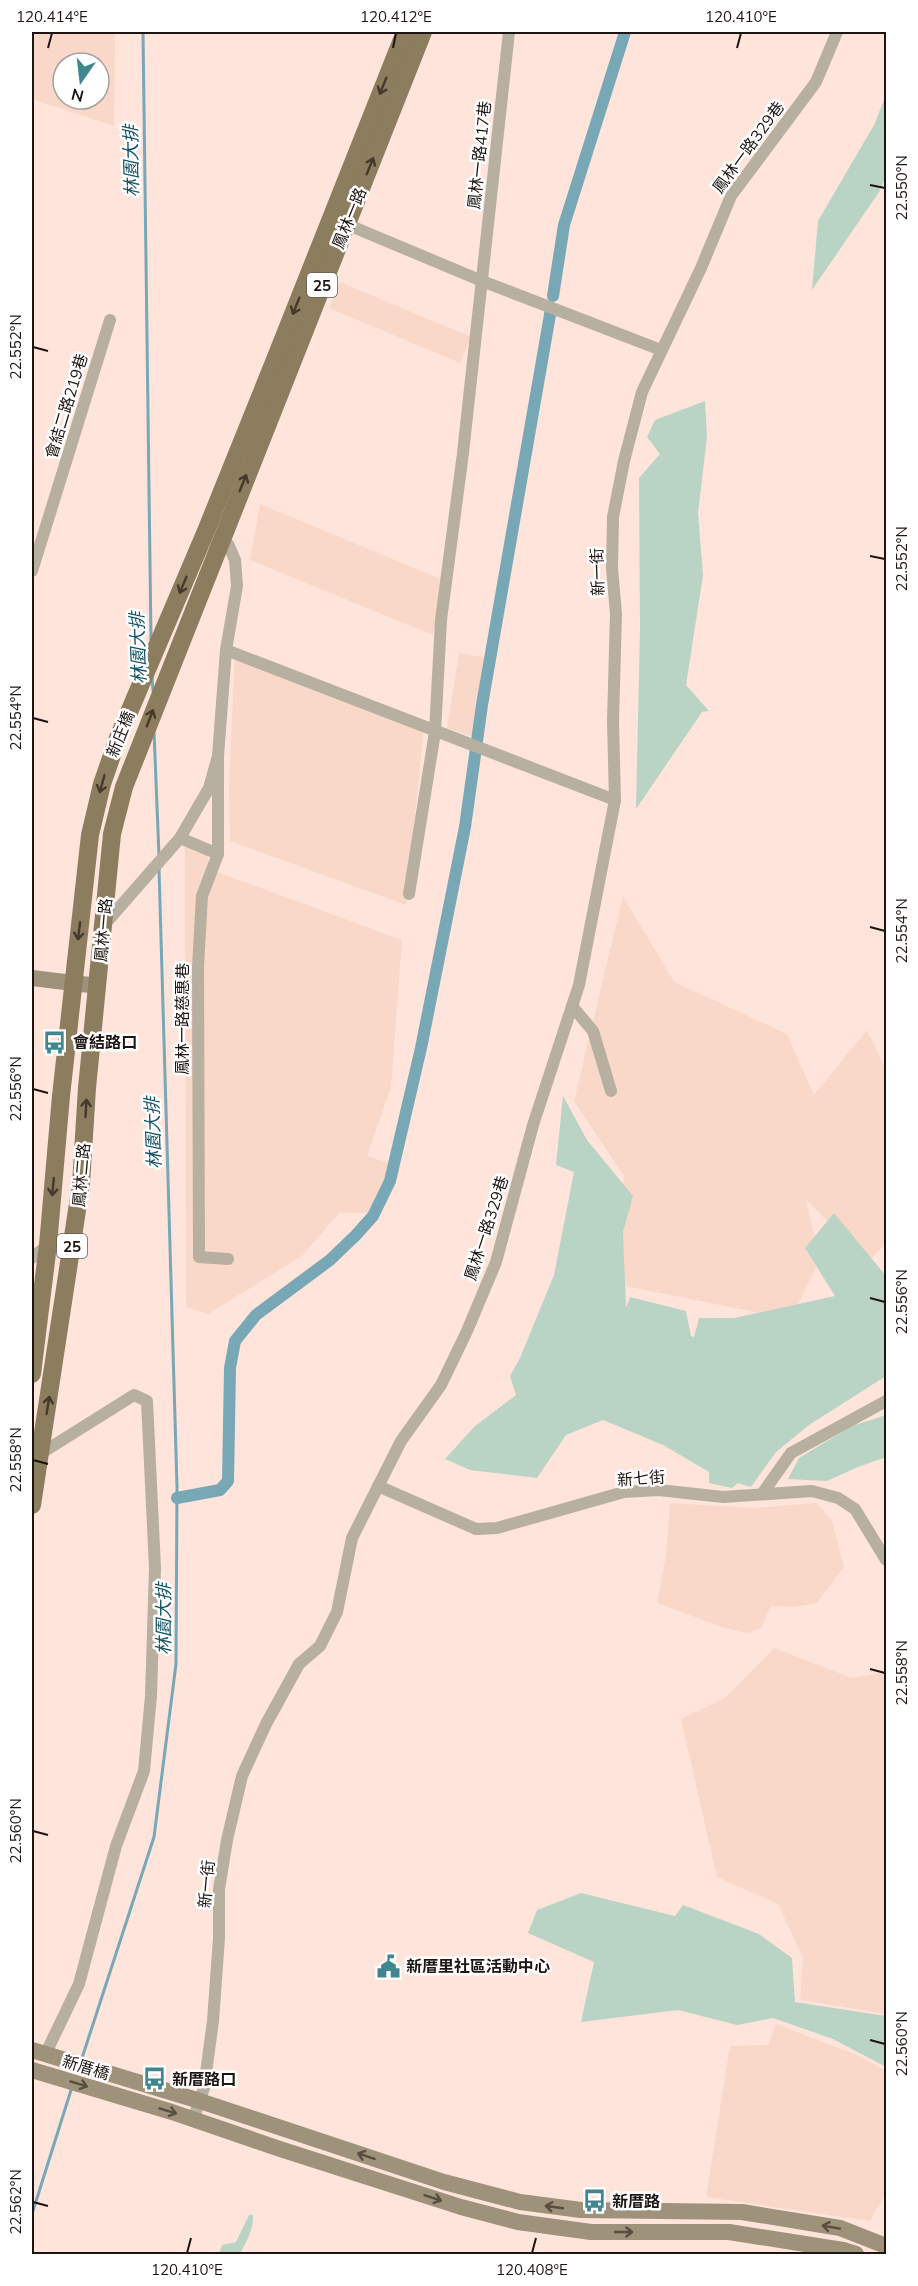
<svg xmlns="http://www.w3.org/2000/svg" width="918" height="2286" font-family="Mulish,'Noto Sans TC',sans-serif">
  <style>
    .built { fill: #f9d8ca; fill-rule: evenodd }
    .green { fill: #b9d4c5 }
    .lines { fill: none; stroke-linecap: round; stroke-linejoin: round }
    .stream { stroke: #78a7b6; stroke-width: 3 }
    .canal { stroke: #78a7b6; stroke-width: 12 }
    .street { stroke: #b7af9f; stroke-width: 12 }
    .secondary { stroke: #9e927a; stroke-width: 16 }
    .primary { stroke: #8c7d5f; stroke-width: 18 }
    .oneway { stroke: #44392c }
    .oneway2 { stroke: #574d40 }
    .ticks { fill: none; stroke: #1d1511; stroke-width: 2 }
    .labels { text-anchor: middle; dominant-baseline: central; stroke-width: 5; stroke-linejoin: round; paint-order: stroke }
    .shield { fill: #fff; stroke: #615b58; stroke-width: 1.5 }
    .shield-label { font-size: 15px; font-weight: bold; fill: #1d1511 }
    .street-label { font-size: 16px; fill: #1d1511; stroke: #fff }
    .poi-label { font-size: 16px; font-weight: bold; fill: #1d1511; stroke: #fff; text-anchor: start }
    .water-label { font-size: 18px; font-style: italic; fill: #135465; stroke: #fff }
    .neatline { fill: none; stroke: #1d1511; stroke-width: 2 }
    .ticks-label { font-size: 15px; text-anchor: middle; fill: #1d1511 }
  </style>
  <rect width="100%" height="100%" fill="#fee4da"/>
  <!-- built -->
  <g class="built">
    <path d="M32 32H115L114 126 32 99ZM63 63H99V99H63Z"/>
    <polygon points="340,282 471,337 460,363 329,308"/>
    <polygon points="260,504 443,580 433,635 250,560"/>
    <polygon points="235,652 424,727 406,905 230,841 229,787"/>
    <polygon points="459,653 494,659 480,739 447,728"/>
    <polygon points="185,845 207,849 209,869 402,940 391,1087 367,1156 397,1166 380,1213 339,1213 302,1256 208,1314 186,1307"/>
    <polygon points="623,896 674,982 787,1034 814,1095 867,1030 886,1071 886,1243 869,1261 806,1200 820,1259 791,1319 610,1283 624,1176 574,1101"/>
    <polygon points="670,1503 757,1508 816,1503 832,1520 844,1567 817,1603 794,1607 771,1606 761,1628 748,1633 722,1627 657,1603 666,1555"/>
    <polygon points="774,1648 852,1678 886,1672 886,2014 800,2000 803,1958 778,1904 717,1877 681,1719 725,1698"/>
    <polygon points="776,2024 857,2055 886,2071 886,2193 870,2221 706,2197 730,2046 768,2045"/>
  </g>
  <!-- green -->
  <g class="green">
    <polygon points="886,95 886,177 879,192 812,290 818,221 874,125"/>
    <polygon points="705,401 707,437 698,513 703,575 686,685 709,711 702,712 636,809 640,629 639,478 660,454 647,437 655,420"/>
    <polygon points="563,1096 587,1140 633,1196 623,1232 626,1308 630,1297 686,1311 691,1336 694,1337 699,1318 734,1318 835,1296 805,1248 834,1213 886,1276 886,1376 809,1425 776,1452 751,1487 738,1483 732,1488 709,1483 709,1472 663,1445 603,1420 566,1435 537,1478 470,1470 445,1459 474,1427 516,1395 510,1376 520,1358 554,1275 574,1172 556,1165"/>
    <polygon points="886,1415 886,1457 858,1467 827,1481 788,1479 799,1458 852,1426"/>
    <polygon points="581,1893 675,1916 683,1905 759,1934 792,1958 795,2002 886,2016 886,2067 833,2039 773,2018 737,2025 678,2010 581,2022 594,1962 528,1933 537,1910"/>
    <path d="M249 2215H253C254 2229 246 2242 240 2254H219L222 2245 236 2242Z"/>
  </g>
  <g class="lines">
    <!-- stream -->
    <g class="stream">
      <polyline points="143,32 151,640"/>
      <polyline points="152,677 153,691"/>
      <polyline points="154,731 159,856"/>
      <polyline points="82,2058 154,1837 176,1664 177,1487 159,869"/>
      <polyline points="32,2214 72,2087"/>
    </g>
    <!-- canal -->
    <g class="canal">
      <polyline points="553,296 564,225 625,32"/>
      <polyline points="177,1498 220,1490 228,1481 230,1368 235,1341 256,1315 330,1260 356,1235 373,1216 390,1181 421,1048 465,827 482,705 551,309"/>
    </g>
    <!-- street -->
    <g class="street">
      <polyline points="346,224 482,281 661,350"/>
      <polyline points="32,571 110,320"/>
      <polyline points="226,650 615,800"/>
      <polyline points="218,756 218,854 202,896 198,967 199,1257 228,1259"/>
      <polyline points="180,838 218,854"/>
      <polyline points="409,894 435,732 441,620 463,453 509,32"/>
      <polyline points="104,925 180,838 209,788 218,756 226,650 237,586 235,560 228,544 221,538"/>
      <polyline points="572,1006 593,1031 611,1091"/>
      <polyline points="32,1258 48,1245"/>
      <polyline points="40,1454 134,1395 147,1401 155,1568 151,1696 144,1771 116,1846 79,1984 45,2055"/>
      <polyline points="378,1486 476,1529 497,1528 624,1492 659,1490 723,1497 812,1491 838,1498 855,1509 886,1560"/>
      <polyline points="762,1494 791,1453 886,1401"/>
      <polyline points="193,2120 204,2088 213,2021 219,1938 219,1889 227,1840 242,1776 266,1724 299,1664 320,1646 337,1612 352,1538 401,1441 441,1385 467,1331 496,1262 533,1125 579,985 615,800 613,721 616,614 612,568 613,517 624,461 642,392 701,268 731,196 816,82 837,32"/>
    </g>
    <!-- secondary -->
    <g class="secondary">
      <polyline points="32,978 98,986"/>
      <polyline points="32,2050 200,2101 444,2182 520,2202 581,2210 742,2212 840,2228 886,2246"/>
      <polyline points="32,2070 172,2112 280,2149 461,2207 518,2222 591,2232 729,2232 843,2250 856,2254"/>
    </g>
    <!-- primary -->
    <g class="primary">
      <polyline points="32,1374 48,1245 61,1096 90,835 102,784 118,738 206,531 274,362 405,32"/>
      <polyline points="32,1505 81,1184 87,1088 112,834 124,787 423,32"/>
    </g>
  </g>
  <!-- one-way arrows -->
  <defs><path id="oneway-shaft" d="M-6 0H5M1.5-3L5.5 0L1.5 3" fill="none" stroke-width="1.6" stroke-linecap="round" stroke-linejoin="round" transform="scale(1.5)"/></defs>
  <g class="oneway">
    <use href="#oneway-shaft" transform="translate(383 86) rotate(112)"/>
    <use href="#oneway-shaft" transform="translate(370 166) rotate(-68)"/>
    <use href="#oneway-shaft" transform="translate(296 306) rotate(112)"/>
    <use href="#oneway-shaft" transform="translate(243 483) rotate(-68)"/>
    <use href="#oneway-shaft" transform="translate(183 585) rotate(113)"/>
    <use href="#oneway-shaft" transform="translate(150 718) rotate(-69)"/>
    <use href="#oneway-shaft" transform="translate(102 784) rotate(106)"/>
    <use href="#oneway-shaft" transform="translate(79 931) rotate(97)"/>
    <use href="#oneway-shaft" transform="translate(86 1108) rotate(-87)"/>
    <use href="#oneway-shaft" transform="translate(53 1187) rotate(95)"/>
    <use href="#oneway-shaft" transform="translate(48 1405) rotate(-81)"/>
  </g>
  <g class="oneway2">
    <use href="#oneway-shaft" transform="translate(79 2084) rotate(17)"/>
    <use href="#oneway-shaft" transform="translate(168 2111) rotate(17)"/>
    <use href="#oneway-shaft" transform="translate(366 2156) rotate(-162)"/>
    <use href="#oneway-shaft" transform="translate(433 2198) rotate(18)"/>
    <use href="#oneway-shaft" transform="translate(554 2207) rotate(-172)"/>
    <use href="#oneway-shaft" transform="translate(831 2227) rotate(-170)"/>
    <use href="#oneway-shaft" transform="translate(624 2232)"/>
  </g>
  <!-- ticks -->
  <path class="ticks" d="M48 48 52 33M393 48 396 33M737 48 741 33M870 185 885 188M33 347 48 351M870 556 885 559M33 718 48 722M870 927 885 931M33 1089 48 1093M870 1298 885 1302M33 1460 48 1464M870 1669 885 1673M33 1831 48 1835M870 2040 885 2044M33 2202 48 2206M187 2253 191 2238M532 2253 536 2238"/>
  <!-- icons -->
  <defs>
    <symbol id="bus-bare" viewBox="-9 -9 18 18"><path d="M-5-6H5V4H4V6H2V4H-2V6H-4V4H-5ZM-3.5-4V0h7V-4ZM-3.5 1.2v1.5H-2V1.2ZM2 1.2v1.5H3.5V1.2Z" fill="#3f868f" stroke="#fff" stroke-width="2.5" paint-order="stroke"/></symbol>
    <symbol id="civic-bare" viewBox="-9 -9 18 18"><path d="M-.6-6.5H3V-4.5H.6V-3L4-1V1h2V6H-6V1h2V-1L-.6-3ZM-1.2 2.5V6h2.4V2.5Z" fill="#3f868f" stroke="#fff" stroke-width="2.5" paint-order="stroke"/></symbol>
  </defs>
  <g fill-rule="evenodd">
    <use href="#bus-bare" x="38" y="1026" width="33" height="33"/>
    <use href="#civic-bare" x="372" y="1950" width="33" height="33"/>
    <use href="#bus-bare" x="138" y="2062" width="33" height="33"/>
    <use href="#bus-bare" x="578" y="2184" width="33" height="33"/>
  </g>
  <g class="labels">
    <!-- shield labels -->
    <g class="shield">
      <rect x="307" y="273" width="30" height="24" rx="4.5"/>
      <rect x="57" y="1234" width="30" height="24" rx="4.5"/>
    </g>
    <g class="shield-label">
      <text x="322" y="285">25</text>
      <text x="72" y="1246">25</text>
    </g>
    <!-- street labels -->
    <g class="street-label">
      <text transform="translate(748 147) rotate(-54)">鳳林一路329巷</text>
      <text transform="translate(479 155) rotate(-84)">鳳林一路417巷</text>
      <text transform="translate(349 218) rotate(-68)">鳳林一路</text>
      <text transform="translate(66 406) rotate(-73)">會結二路219巷</text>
      <text transform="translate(597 572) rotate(-92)">新一街</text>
      <text transform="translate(120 734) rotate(-68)">新庄橋</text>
      <text transform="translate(103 930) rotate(-85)">鳳林一路</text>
      <text transform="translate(182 1019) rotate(-90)">鳳林一路慈惠巷</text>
      <text transform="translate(81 1175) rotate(-85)">鳳林二路</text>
      <text transform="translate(486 1228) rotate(-72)">鳳林一路329巷</text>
      <text transform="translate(641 1478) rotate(-4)">新七街</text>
      <text transform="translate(206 1884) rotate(-85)">新一街</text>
      <text transform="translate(86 2067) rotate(17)">新厝橋</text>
    </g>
    <!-- poi labels -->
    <g class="poi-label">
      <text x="73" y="1042">會結路口</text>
      <text x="406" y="1966">新厝里社區活動中心</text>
      <text x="172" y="2079">新厝路口</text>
      <text x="612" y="2201">新厝路</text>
    </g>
    <!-- water labels -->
    <g class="water-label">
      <text transform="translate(131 161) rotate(-91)">林園大排</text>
      <text transform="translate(138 648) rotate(-92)">林園大排</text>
      <text transform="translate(153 1133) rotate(-92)">林園大排</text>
      <text transform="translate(163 1619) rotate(-90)">林園大排</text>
    </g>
  </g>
  <!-- border -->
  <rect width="918" height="2286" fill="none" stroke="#ffffff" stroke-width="66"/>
  <!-- north arrow -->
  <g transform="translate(81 81) rotate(194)"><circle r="28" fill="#ffffff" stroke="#a5a1a0" stroke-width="1.5"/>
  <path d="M0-4.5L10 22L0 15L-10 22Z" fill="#3f868f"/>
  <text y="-9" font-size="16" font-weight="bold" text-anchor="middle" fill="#1d1511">N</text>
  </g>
  <rect x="33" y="33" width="852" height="2220" class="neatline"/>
  <g class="ticks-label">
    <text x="52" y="22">120.414°E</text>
    <text x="396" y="22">120.412°E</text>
    <text x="741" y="22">120.410°E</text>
    <text transform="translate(902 188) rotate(-90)" y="5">22.550°N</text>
    <text transform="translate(16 347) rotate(-90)" y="5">22.552°N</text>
    <text transform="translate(902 559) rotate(-90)" y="5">22.552°N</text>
    <text transform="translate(16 718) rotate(-90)" y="5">22.554°N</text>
    <text transform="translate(902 931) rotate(-90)" y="5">22.554°N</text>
    <text transform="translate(16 1089) rotate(-90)" y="5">22.556°N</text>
    <text transform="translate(902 1302) rotate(-90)" y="5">22.556°N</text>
    <text transform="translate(16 1460) rotate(-90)" y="5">22.558°N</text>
    <text transform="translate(902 1673) rotate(-90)" y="5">22.558°N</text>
    <text transform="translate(16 1831) rotate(-90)" y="5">22.560°N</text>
    <text transform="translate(902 2044) rotate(-90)" y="5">22.560°N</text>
    <text transform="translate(16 2202) rotate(-90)" y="5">22.562°N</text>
    <text x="187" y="2275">120.410°E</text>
    <text x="532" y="2275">120.408°E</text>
  </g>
</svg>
